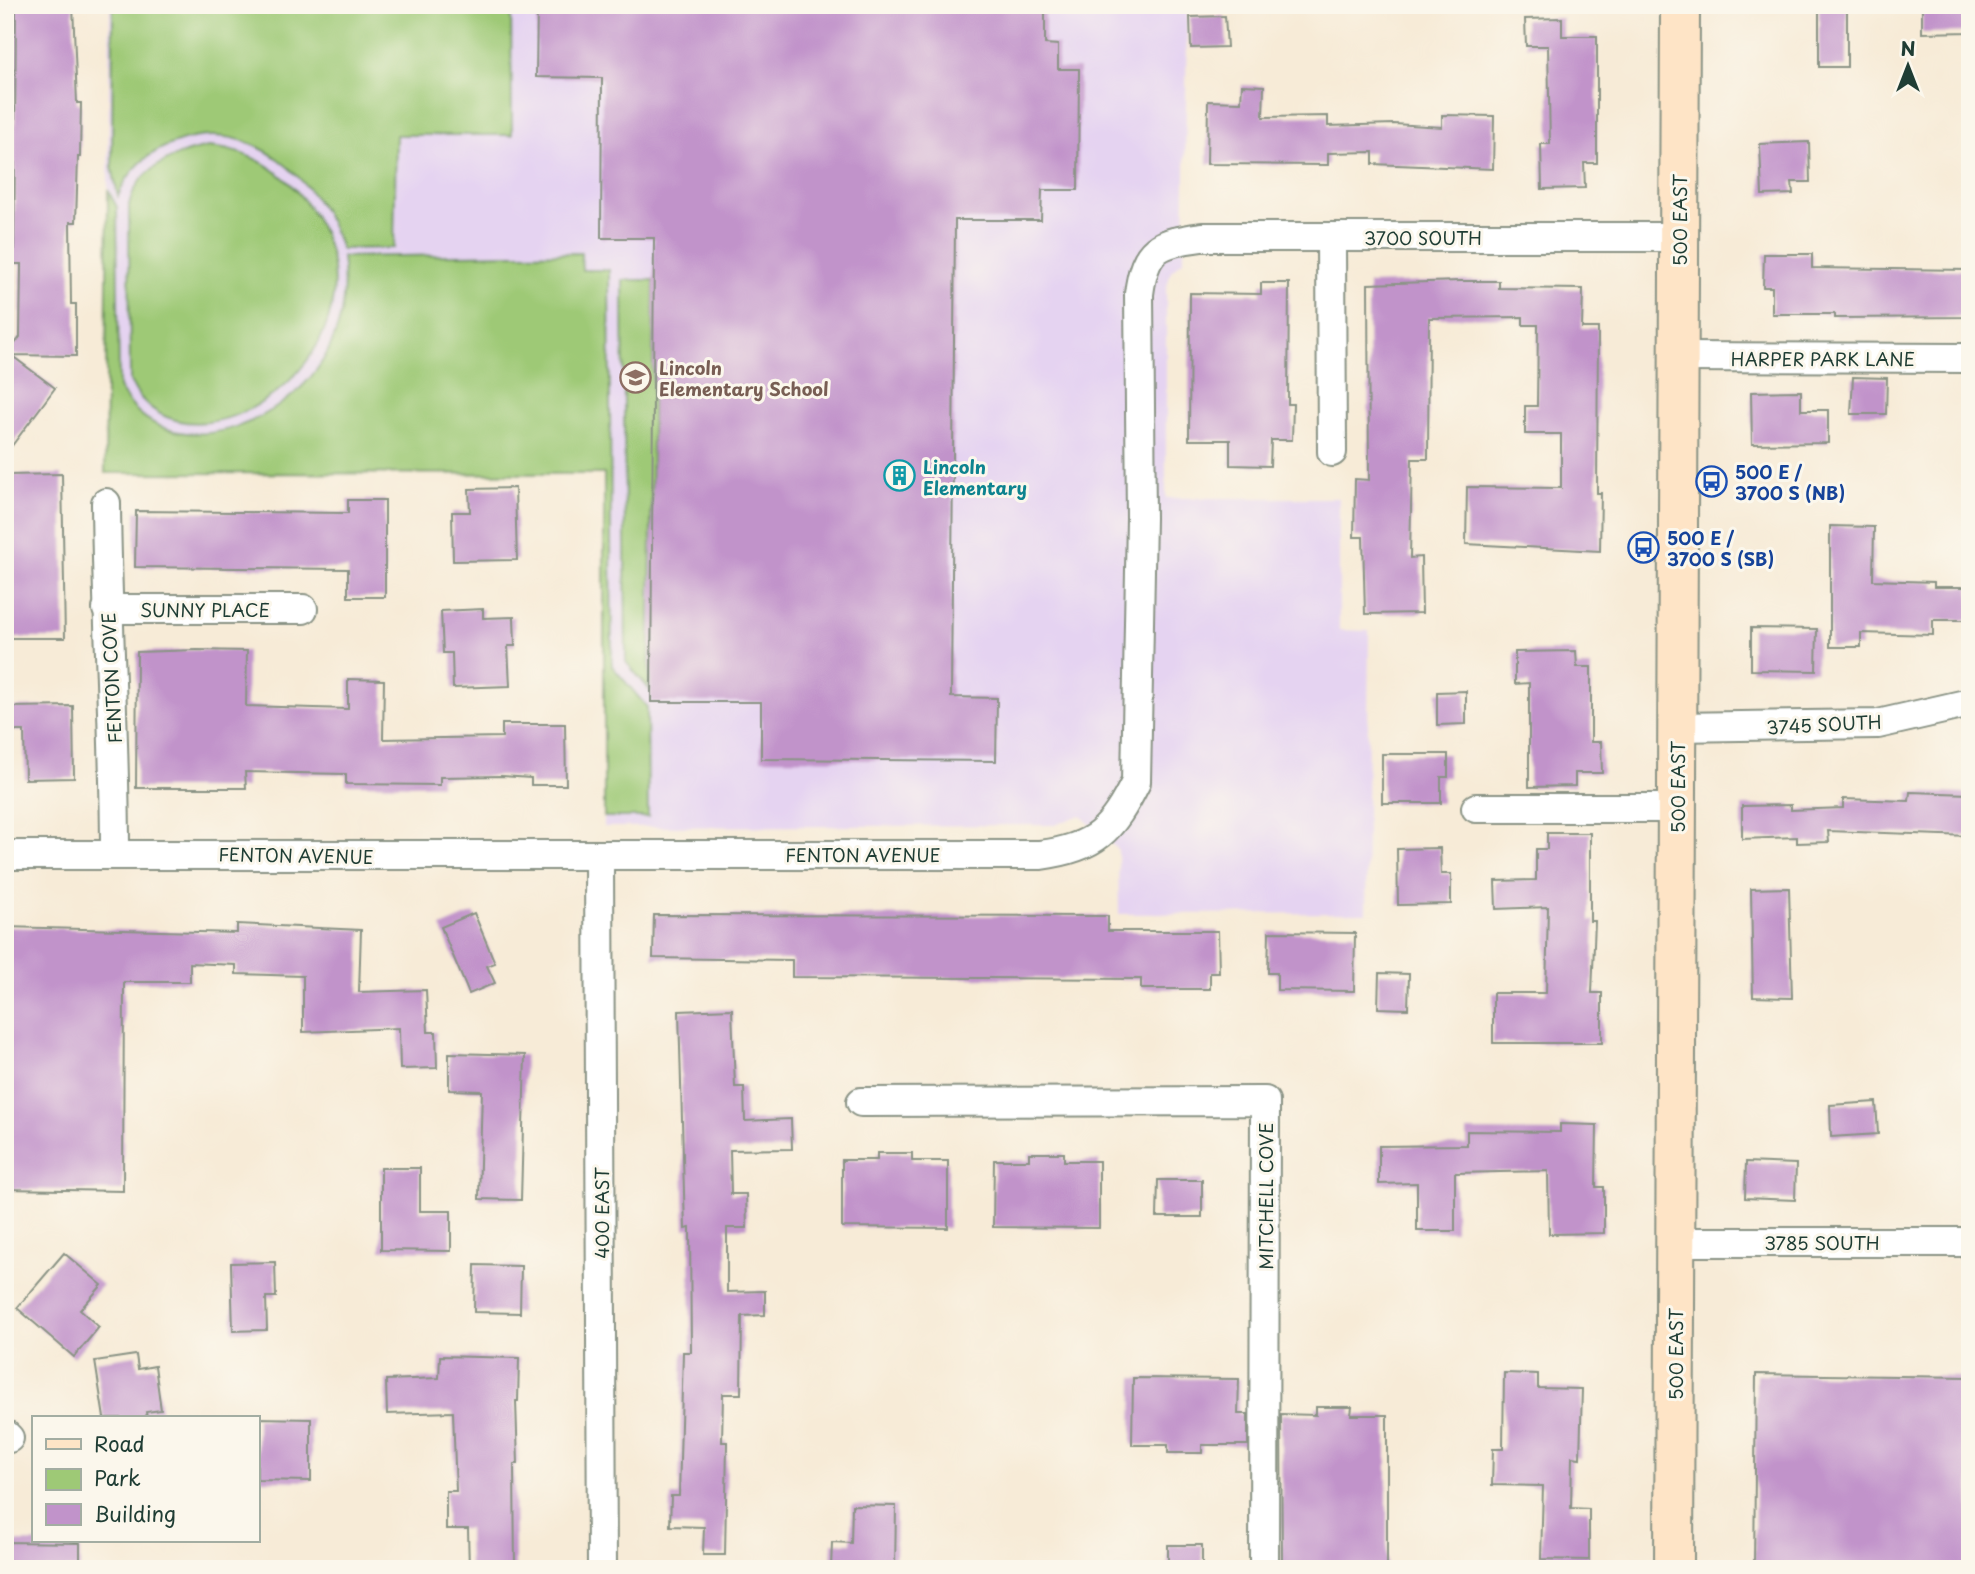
<svg xmlns="http://www.w3.org/2000/svg" width="1975" height="1574" font-family="'Playpen Sans',sans-serif">
  <style>
    .built { fill: #e5d3f1 }
    .green { fill: #9ec976; stroke: #5e8355; stroke-width: 2 }
    .building { fill: #c193ca }
    .lines { fill: none; stroke-linecap: round; stroke-linejoin: round }
    .street-casing { stroke: #8b9486; stroke-width: 32 }
    .secondary-casing { stroke: #8b9486; stroke-width: 42 }
    .street { stroke: #fff; stroke-width: 28 }
    .secondary { stroke: #fee4c6; stroke-width: 38 }
    .labels { text-anchor: middle; dominant-baseline: central; stroke-width: 6; stroke-linejoin: round; paint-order: stroke }
    .street-label { font-size: 18px; fill: #1f3d34; stroke: #fbf7ec }
    .education-label { font-size: 18px; font-weight: bold; fill: #785e54; stroke: #fbf7ec; text-anchor: start }
    .culture-label { font-size: 18px; font-weight: bold; fill: #0d838f; stroke: #fbf7ec; text-anchor: start }
    .transit-label { font-size: 18px; font-weight: bold; fill: #164399; stroke: #fbf7ec; text-anchor: start }
  </style>
  <rect width="100%" height="100%" fill="#fbf7ec"/>
  <filter id="ink" filterUnits="userSpaceOnUse"><feTurbulence type="fractalNoise" baseFrequency=".0143" numOctaves="2"/><feDisplacementMap in="SourceGraphic" scale="14" xChannelSelector="R" yChannelSelector="G"/><feConvolveMatrix kernelMatrix="1 2 1 2 8 2 1 2 1" color-interpolation-filters="sRGB"/></filter>
  <filter id="wash" filterUnits="userSpaceOnUse"><feTurbulence type="fractalNoise" baseFrequency=".00686" numOctaves="4" result="noise"/><feDisplacementMap in="SourceGraphic" scale="28" xChannelSelector="R" yChannelSelector="G"/><feGaussianBlur stdDeviation="1.57" result="paint"/><feColorMatrix in="noise" values="0 0 0 0 0 0 0 0 0 0 0 0 0 0 0 0 0 1.4 0 .05"/><feComposite in="paint" operator="in"/></filter>
  <g filter="url(#wash)">
    <rect width="100%" height="100%" fill="#f7ebd7"/>
    <!-- built -->
    <polygon class="built" points="110,5 1252,5 1187,9 1184,260 1171,271 1166,290 1166,498 1339,498 1339,630 1369,631 1366,913 1119,914 1118,850 1080,815 1055,825 604,827 604,474 105,473"/>
    <!-- green -->
    <g class="green">
      <path d="M113 5H511L512 135H396L394 248 341 249C318 180 252 114 175 143 148 152 129 169 118 196L112 167Z"/>
      <path d="M208 147C247 150 279 167 303 199 416 347 186 498 130 381L129 205C137 168 174 154 208 147Z"/>
      <path d="M108 190 117 207 119 387C166 475 292 424 328 351 343 322 346 289 342 257L581 253 582 270H609L612 666 647 707 648 817H604V474L105 473Z"/>
      <polygon points="623,280 654,280 649,689 626,662"/>
    </g>
    <g id="blocks">
      <!-- building -->
      <g class="building">
        <polygon points="16,5 73,5 77,103 81,103 80,157 78,157 76,222 70,222 71,304 76,304 76,356 11,355 55,388 5,455 5,351 8,353 20,337 21,264 14,264"/>
        <polygon points="537,5 1045,5 1045,44 1058,45 1058,69 1079,69 1078,190 1042,190 1041,220 955,220 951,697 997,698 996,761 761,759 761,702 651,702 654,238 601,238 602,78 536,77"/>
        <rect x="1819" y="5" width="28" height="62"/>
        <polygon points="1922,5 1970,5 1970,32 1922,33"/>
        <polygon points="1225,16 1227,47 1191,48 1190,17"/>
        <polygon points="1562,18 1562,36 1597,36 1597,163 1584,163 1585,188 1542,189 1541,144 1550,144 1548,46 1526,46 1525,19"/>
        <polygon points="1242,85 1264,86 1263,117 1328,116 1328,126 1394,124 1442,127 1442,115 1494,116 1493,169 1373,164 1373,152 1328,153 1328,165 1207,164 1208,101 1241,102"/>
        <polygon points="1809,142 1810,182 1792,182 1793,194 1762,195 1760,144"/>
        <polygon points="1764,254 1812,254 1812,268 1970,270 1970,317 1835,318 1835,314 1772,314 1772,287 1763,287"/>
        <polygon points="1460,281 1499,281 1499,288 1583,289 1582,328 1598,328 1597,493 1601,493 1600,551 1466,544 1467,487 1561,488 1561,434 1525,434 1525,406 1537,406 1538,325 1523,325 1523,317 1429,318 1428,459 1412,459 1410,558 1421,557 1422,613 1365,614 1363,537 1354,537 1355,479 1369,480 1368,284"/>
        <polygon points="1261,283 1289,283 1288,404 1293,404 1292,440 1271,440 1270,466 1230,465 1230,440 1189,440 1190,293 1261,294"/>
        <polygon points="1853,377 1887,378 1886,414 1851,414"/>
        <polygon points="1801,391 1801,410 1828,410 1828,443 1752,444 1751,392"/>
        <polygon points="62,474 65,638 8,638 7,475"/>
        <polygon points="515,488 517,560 453,561 452,512 470,512 469,489"/>
        <polygon points="348,500 385,500 385,597 348,597 348,569 135,567 136,511 348,513"/>
        <polygon points="1830,526 1874,527 1873,580 1934,582 1934,587 1970,587 1970,620 1933,620 1933,635 1861,633 1861,647 1830,647"/>
        <polygon points="483,609 483,618 514,617 515,646 508,646 510,686 453,688 452,653 443,653 441,611"/>
        <polygon points="1751,628 1817,629 1816,671 1751,670"/>
        <polygon points="197,650 247,651 246,706 348,709 348,679 384,680 383,739 502,737 502,724 565,724 566,785 531,785 531,778 502,776 440,777 440,785 346,784 346,774 245,772 246,788 136,788 137,652"/>
        <polygon points="1576,651 1577,667 1591,667 1591,742 1601,742 1602,773 1575,773 1575,786 1529,787 1529,683 1515,684 1515,652"/>
        <polygon points="1466,691 1466,724 1437,725 1437,692"/>
        <polygon points="73,706 74,778 25,779 24,731 10,731 10,707"/>
        <polygon points="1382,754 1448,754 1448,777 1441,777 1441,803 1382,803"/>
        <polygon points="1910,792 1970,794 1970,836 1828,831 1829,842 1797,843 1797,837 1742,839 1742,806 1791,805 1791,810 1843,808 1843,799 1909,801"/>
        <polygon points="1547,833 1590,833 1590,921 1595,921 1592,993 1602,993 1602,1043 1493,1043 1493,993 1546,993 1548,907 1496,909 1495,881 1536,880 1536,849 1547,849"/>
        <polygon points="1440,848 1441,874 1451,874 1451,904 1398,905 1397,849"/>
        <polygon points="1789,888 1792,998 1753,997 1751,889"/>
        <polygon points="474,913 495,963 487,966 495,983 469,994 441,927"/>
        <polygon points="654,915 1108,916 1108,931 1218,931 1219,973 1210,973 1210,989 1141,989 1141,979 792,977 792,960 653,958"/>
        <polygon points="237,924 361,930 359,992 426,990 428,1032 436,1032 437,1068 400,1069 399,1028 303,1032 303,976 236,974 236,965 190,963 190,982 124,982 123,1191 5,1189 5,927 237,933"/>
        <polygon points="1269,932 1355,933 1354,991 1277,990 1277,973 1268,973"/>
        <polygon points="1379,973 1409,974 1408,1009 1378,1008"/>
        <polygon points="732,1009 735,1087 744,1087 745,1121 791,1119 792,1149 730,1150 731,1194 746,1194 747,1228 727,1228 727,1292 765,1291 765,1315 742,1316 741,1394 723,1394 722,1442 727,1442 725,1555 703,1555 704,1527 670,1526 671,1496 679,1496 683,1352 691,1352 690,1228 685,1229 679,1011"/>
        <polygon points="449,1053 525,1055 521,1200 479,1199 482,1091 449,1090"/>
        <polygon points="1876,1102 1878,1134 1831,1137 1830,1105"/>
        <polygon points="1560,1124 1597,1125 1596,1187 1604,1187 1604,1233 1549,1234 1548,1171 1455,1173 1455,1231 1417,1231 1417,1183 1379,1184 1379,1146 1467,1145 1467,1131 1560,1132"/>
        <polygon points="877,1153 912,1153 912,1161 948,1161 948,1228 842,1227 842,1160 877,1160"/>
        <polygon points="1029,1153 1064,1153 1064,1161 1099,1161 1099,1228 993,1227 994,1160 1029,1160"/>
        <polygon points="1746,1162 1796,1164 1795,1200 1745,1198"/>
        <polygon points="381,1168 420,1168 420,1211 451,1211 451,1251 381,1250"/>
        <polygon points="1158,1180 1202,1180 1202,1217 1157,1217"/>
        <polygon points="64,1253 102,1285 80,1310 99,1327 74,1357 17,1308"/>
        <polygon points="275,1262 276,1297 266,1297 267,1330 233,1331 231,1263"/>
        <polygon points="475,1265 521,1266 520,1313 474,1312"/>
        <polygon points="136,1355 138,1369 155,1366 161,1410 146,1412 147,1418 104,1418 95,1361"/>
        <polygon points="440,1356 519,1358 518,1401 516,1401 518,1464 514,1464 515,1569 469,1569 468,1529 446,1529 446,1491 456,1491 453,1412 387,1414 386,1380 439,1378"/>
        <polygon points="1504,1373 1538,1374 1538,1388 1582,1389 1580,1458 1572,1457 1571,1508 1589,1509 1589,1560 1541,1559 1543,1486 1492,1485 1493,1449 1503,1449"/>
        <polygon points="1756,1374 1970,1377 1970,1569 1754,1569"/>
        <polygon points="1133,1378 1239,1379 1238,1414 1248,1414 1248,1445 1202,1445 1202,1453 1168,1453 1168,1445 1132,1445"/>
        <polygon points="1316,1407 1352,1407 1351,1415 1387,1415 1387,1569 1282,1569 1281,1414 1316,1415"/>
        <polygon points="257,1418 311,1419 311,1481 257,1480"/>
        <polygon points="852,1505 896,1506 895,1569 831,1569 832,1542 851,1543"/>
        <polygon points="5,1542 80,1543 80,1569 5,1569"/>
        <rect x="1168" y="1545" width="34" height="24"/>
      </g>
    </g>
  </g>
  <g filter="url(#ink)">
    <use href="#blocks" fill-opacity="0" stroke="#8b9486" stroke-width="2"/>
    <g class="lines">
      <defs>
        <g id="street">
          <polyline points="1331,237 1332,452"/>
          <polyline points="1679,357 1967,358"/>
          <path d="M106 503C107 620 115 736 115 853"/>
          <polyline points="107,609 303,609"/>
          <polyline points="1677,727 1878,724 1970,703"/>
          <polyline points="1476,808 1677,808"/>
          <path d="M5 855H1040C1096 848 1112 830 1136 782L1141 518 1139 294C1145 247 1158 243 1202 237H1679"/>
          <polyline points="599,857 602,1569"/>
          <polyline points="861,1102 1265,1101 1264,1569"/>
          <polyline points="1675,1242 1970,1242"/>
          <polyline points="5,1434 9,1438"/>
        </g>
        <polyline id="secondary" points="1674,1569 1680,5"/>
      </defs>
      <!-- street casing -->
      <use href="#street" class="street-casing"/>
      <!-- secondary casing -->
      <use href="#secondary" class="secondary-casing"/>
      <!-- street -->
      <use href="#street" class="street"/>
      <!-- secondary -->
      <use href="#secondary" class="secondary"/>
    </g>
  </g>
  <!-- icons -->
  <defs>
    <symbol id="school-ring" viewBox="-11 -11 22 22"><circle r="9.5" fill="#fbf7ec" stroke="#8d6e63" stroke-width="1.5"/><path d="M0-5L7-2L0 1L-7-2ZM-4 1L0 2.5L4 1V4Q0 6-4 4Z" fill="#8d6e63"/></symbol>
    <symbol id="building-ring" viewBox="-11 -11 22 22"><circle r="9.5" fill="#fbf7ec" stroke="#0f9aa8" stroke-width="1.5"/><path d="M-4-6H4V6H1V3H-1V6H-4ZM-2.5-4.3h1.7v1.8h-1.7ZM.8-4.3h1.7v1.8H.8ZM-2.5-1h1.7V.8h-1.7ZM.8-1h1.7V.8H.8Z" fill="#0f9aa8"/></symbol>
    <symbol id="bus-ring" viewBox="-11 -11 22 22"><circle r="9.5" fill="#fbf7ec" stroke="#1a4fb4" stroke-width="1.5"/><path d="M-5-6H5V4H4V6H2V4H-2V6H-4V4H-5ZM-3.5-4V0h7V-4ZM-3.5 1.2v1.5H-2V1.2ZM2 1.2v1.5H3.5V1.2Z" fill="#1a4fb4"/></symbol>
  </defs>
  <g fill-rule="evenodd">
    <use href="#school-ring" x="618" y="360" width="35" height="35"/>
    <use href="#building-ring" x="882" y="458" width="35" height="35"/>
    <use href="#bus-ring" x="1694" y="464" width="35" height="35"/>
    <use href="#bus-ring" x="1626" y="530" width="35" height="35"/>
  </g>
  <g class="labels">
    <!-- street labels -->
    <g class="street-label">
      <text transform="translate(1679 220) rotate(-90)">500 EAST</text>
      <text x="1423" y="237">3700 SOUTH</text>
      <text x="1823" y="358">HARPER PARK LANE</text>
      <text x="205" y="609">SUNNY PLACE</text>
      <text transform="translate(111 678) rotate(-93)">FENTON COVE</text>
      <text transform="translate(1824 724) rotate(-3)">3745 SOUTH</text>
      <text transform="translate(1677 787) rotate(-90)">500 EAST</text>
      <text x="863" y="854">FENTON AVENUE</text>
      <text transform="translate(296 855) rotate(1)">FENTON AVENUE</text>
      <text transform="translate(1265 1196) rotate(-90)">MITCHELL COVE</text>
      <text transform="translate(601 1213) rotate(-90)">400 EAST</text>
      <text x="1822" y="1242">3785 SOUTH</text>
      <text transform="translate(1675 1354) rotate(-90)">500 EAST</text>
    </g>
    <!-- education labels -->
    <g class="education-label">
      <text x="659" y="367">Lincoln<tspan x="659" dy="21">Elementary School</tspan></text>
    </g>
    <!-- culture labels -->
    <g class="culture-label">
      <text x="923" y="466">Lincoln<tspan x="923" dy="21">Elementary</tspan></text>
    </g>
    <!-- transit labels -->
    <g class="transit-label">
      <text x="1735" y="471">500 E /<tspan x="1735" dy="21">3700 S (NB)</tspan></text>
      <text x="1667" y="537">500 E /<tspan x="1667" dy="21">3700 S (SB)</tspan></text>
    </g>
  </g>
  <!-- margin -->
  <rect width="1975" height="1574" fill="none" stroke="#fbf7ec" stroke-width="28"/>
  <!-- legend -->
  <rect x="32" y="1416" width="228" height="126" fill="#fbf7ec" stroke="#a3ada2" stroke-width="2"/>
  <rect x="46" y="1439" width="35" height="10" fill="#fee4c6" stroke="#a3ada2" stroke-width="2"/>
  <text x="94" y="1452" font-size="21" fill="#1f3d34">Road</text>
  <rect x="46" y="1469" width="35" height="21" fill="#9ec976" stroke="#a3ada2" stroke-width="2"/>
  <text x="94" y="1486" font-size="21" fill="#1f3d34">Park</text>
  <rect x="46" y="1504" width="35" height="21" fill="#c193ca" stroke="#a3ada2" stroke-width="2"/>
  <text x="94" y="1522" font-size="21" fill="#1f3d34">Building</text>
  <!-- north arrow -->
  <g transform="translate(1908 66)" stroke="#fbf7ec" stroke-width="5" paint-order="stroke">
  <path d="M0-5L12 26L0 18L-12 26Z" fill="#1f3d34"/>
  <text y="-10" font-size="19" font-weight="bold" text-anchor="middle" fill="#1f3d34">N</text>
  </g>
</svg>
